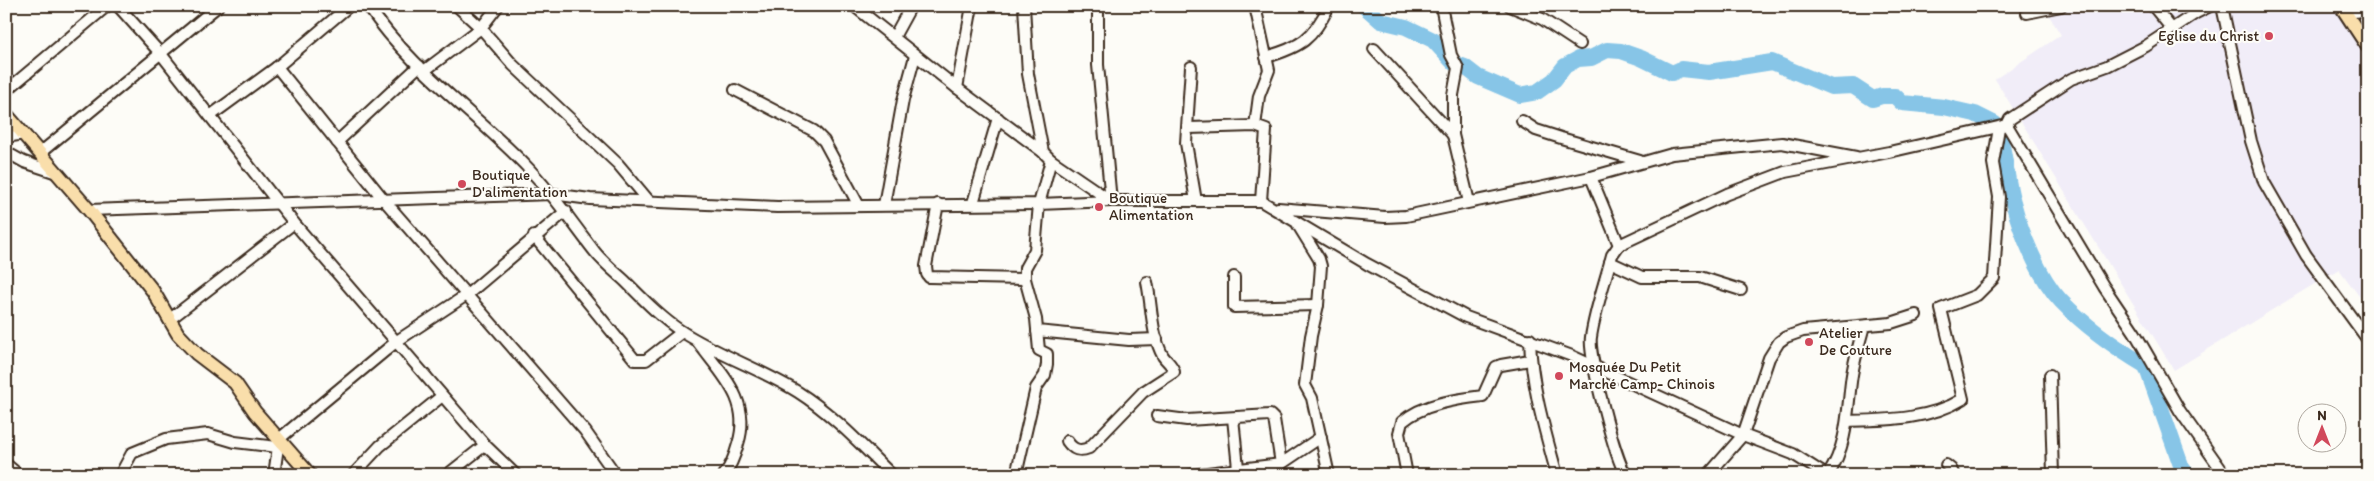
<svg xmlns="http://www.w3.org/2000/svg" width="2374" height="481" font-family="Itim,sans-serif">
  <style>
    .built { fill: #f1edf8 }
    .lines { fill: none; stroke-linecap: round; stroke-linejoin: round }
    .river { stroke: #87c5e7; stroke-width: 16 }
    .minor-casing { stroke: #3b2a1e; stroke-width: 14 }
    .major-casing { stroke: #3b2a1e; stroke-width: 16 }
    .minor { stroke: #fdfcf7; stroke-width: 10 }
    .major { stroke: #f9deab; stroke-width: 12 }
    .poi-dot { fill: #d1495b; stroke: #fdfcf7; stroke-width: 2 }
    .labels { text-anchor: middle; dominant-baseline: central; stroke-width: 4.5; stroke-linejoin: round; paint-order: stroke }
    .poi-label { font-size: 15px; fill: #3b2a1e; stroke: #fdfcf7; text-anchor: start }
  </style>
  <rect width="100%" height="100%" fill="#fdfcf7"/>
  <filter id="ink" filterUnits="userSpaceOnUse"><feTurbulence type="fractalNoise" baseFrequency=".02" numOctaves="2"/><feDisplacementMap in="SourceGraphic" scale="10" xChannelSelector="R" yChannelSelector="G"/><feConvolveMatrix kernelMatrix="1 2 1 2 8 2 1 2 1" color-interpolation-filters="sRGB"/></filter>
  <g filter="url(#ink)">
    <!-- built -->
    <polygon class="built" points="2043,6 2345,6 2368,41 2368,308 2339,269 2174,370 1995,79 2061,35"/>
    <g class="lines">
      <!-- river -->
      <path class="river" d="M1364 6 1381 21 1406 27 1433 40 1454 63 1465 67 1478 77 1520 95 1537 92 1554 80 1565 66 1578 59 1591 58 1607 50 1621 51 1641 58 1672 73 1681 69 1709 72 1772 62 1831 87 1853 86 1873 99 1882 96H1895L1902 103 1944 107 1975 114 1995 124C2006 149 2005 176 2013 202 2021 233 2039 278 2061 301 2086 327 2116 348 2146 366L2182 468 2188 475"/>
      <defs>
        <g id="minor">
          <polyline points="118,6 161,54 294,223 485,445 516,475"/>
          <path d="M368 6C411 70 477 114 529 169 554 195 573 224 595 252 604 263 615 272 625 281 643 299 660 317 681 331 718 355 761 369 798 392 834 415 862 446 892 475"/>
          <polyline points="457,6 481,28 513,65 618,164 649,201"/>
          <polyline points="854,6 957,88 1043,152 1051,160 1111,201"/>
          <polyline points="1024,6 1028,74 1043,152"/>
          <polyline points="1098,6 1098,65 1111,201"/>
          <polyline points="1255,6 1269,70 1259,96 1255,126"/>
          <polyline points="1441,6 1451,55 1458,68 1453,95 1453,135 1469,202"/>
          <polyline points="1510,6 1542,19 1580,44"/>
          <polyline points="2153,6 2172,29"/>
          <polyline points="2222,6 2251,141 2264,182 2306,255 2368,340"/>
          <polyline points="2354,12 2368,10"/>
          <polyline points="2027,13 2061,6"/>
          <polyline points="894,37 911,6"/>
          <polyline points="1374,49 1453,135"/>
          <path d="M1266 57C1301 47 1313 39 1329 6"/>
          <polyline points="277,67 384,200 585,431 616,475"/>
          <polyline points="1191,67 1186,143 1196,201"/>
          <polyline points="424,71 481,28 498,6"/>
          <polyline points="957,88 972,6"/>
          <polyline points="735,90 814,131 824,141 858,204"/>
          <polyline points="6,91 107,6"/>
          <polyline points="210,116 277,67 349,6"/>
          <polyline points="1522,121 1536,130 1561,138 1640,161"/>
          <polyline points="2007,125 2104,287 2135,333 2180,411 2225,475"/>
          <polyline points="1189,128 1255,126 1266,130 1261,201"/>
          <polyline points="6,137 24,134"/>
          <polyline points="337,142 419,66"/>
          <polyline points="6,152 24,162 57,173"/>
          <polyline points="40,153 218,6"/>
          <polyline points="1591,177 1619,245"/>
          <polyline points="973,203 998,118"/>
          <polyline points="938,204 926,266 927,274 929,277 1025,279"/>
          <polyline points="884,205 903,100 915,56"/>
          <polyline points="1278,208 1385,217 1406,216 1591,177 1672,154 1782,143 1856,157"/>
          <polyline points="89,210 552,194 590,199 777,207 1039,204 1111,201 1261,201 1367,264 1466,317 1572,356 1743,435 1793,454 1826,475"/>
          <polyline points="1298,225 1319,259 1321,266 1318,305 1311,336 1305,385 1312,398 1329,475"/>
          <polyline points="534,236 635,360 646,360 682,332"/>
          <polyline points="1610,262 1642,277 1700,277 1741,290"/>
          <polyline points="1234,277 1234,307 1318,305"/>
          <polyline points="169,320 294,223"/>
          <polyline points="1037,331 1129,340 1157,339"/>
          <path d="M1530 339C1531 385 1545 431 1557 475"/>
          <path d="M697 341C721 374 752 400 738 444 735 455 731 466 724 475"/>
          <polyline points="2050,375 2053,475"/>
          <polyline points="1157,416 1187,420 1270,415 1274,419 1281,464 1277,475"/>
          <polyline points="1233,418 1238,468"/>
          <path d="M1847 421C1885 420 1929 420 1963 399L1941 309 1977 295 1994 278 1999 197 1993 163 1999 128"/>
          <path d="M1067 441C1073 450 1079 452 1089 448L1143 392 1174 372C1173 365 1167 362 1163 356 1151 334 1152 306 1147 282"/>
          <polyline points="6,464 19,475"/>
          <polyline points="1946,465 1951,469 1954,475"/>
          <polyline points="120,475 132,453 166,439 208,434 235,442 277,447 279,439 397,341 468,294 566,211"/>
          <polyline points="274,475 279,440"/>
          <polyline points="353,475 380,446 442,396"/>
          <polyline points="447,475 485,445"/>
          <polyline points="1016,475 1036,388 1045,375 1047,364 1047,354 1039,350 1036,319 1025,279 1025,268 1035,250 1039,204 1051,160"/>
          <polyline points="1191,475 1281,464 1321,437"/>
          <path d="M1407 475 1399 433 1402 422C1422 404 1457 399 1483 396L1496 367 1501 365 1530 360"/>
          <path d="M1626 475C1615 459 1588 355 1591 337 1595 310 1605 282 1612 255L1619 245 1727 194 1785 172 1889 152 2007 125 2010 119 2071 79 2107 66 2146 46 2196 13 2210 6"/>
          <polyline points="1708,475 1743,435 1769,358 1779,342 1786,337 1803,331 1891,323 1916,315"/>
          <path d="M1828 475C1847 446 1847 415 1851 382 1853 363 1859 344 1864 326"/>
        </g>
        <g id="major">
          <polyline points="2341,6 2368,47"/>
          <polyline points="6,114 89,210 153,291 178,334 197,354 235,383 255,412 310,475"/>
        </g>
      </defs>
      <!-- minor casing -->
      <use href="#minor" class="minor-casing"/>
      <!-- major casing -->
      <use href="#major" class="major-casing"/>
      <!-- minor -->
      <use href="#minor" class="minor"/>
      <!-- major -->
      <use href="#major" class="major"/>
    </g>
  </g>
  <!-- markers -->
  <g class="poi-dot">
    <circle cx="2269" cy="36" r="5"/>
    <circle cx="462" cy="184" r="5"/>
    <circle cx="1099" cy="207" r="5"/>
    <circle cx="1809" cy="342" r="5"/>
    <circle cx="1559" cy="376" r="5"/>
  </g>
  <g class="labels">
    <!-- poi labels -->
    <g class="poi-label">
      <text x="2259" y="36" text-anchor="end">Eglise du Christ</text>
      <text x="472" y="175">Boutique<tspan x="472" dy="17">D'alimentation</tspan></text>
      <text x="1109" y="198">Boutique<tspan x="1109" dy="17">Alimentation</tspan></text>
      <text x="1819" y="333">Atelier<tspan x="1819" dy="17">De Couture</tspan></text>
      <text x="1569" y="367">Mosquée Du Petit<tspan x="1569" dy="17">Marché Camp- Chinois</tspan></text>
    </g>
  </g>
  <!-- margin -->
  <rect width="2374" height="481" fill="none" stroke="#fdfcf7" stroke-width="25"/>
  <rect x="12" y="12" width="2349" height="456" fill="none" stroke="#3b2a1e" stroke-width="2" filter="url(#ink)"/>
  <!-- north arrow -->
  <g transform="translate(2322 428)"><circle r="24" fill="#fdfcf7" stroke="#afa8a0"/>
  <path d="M0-4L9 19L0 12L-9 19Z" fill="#d1495b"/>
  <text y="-8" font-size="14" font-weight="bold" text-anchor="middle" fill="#3b2a1e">N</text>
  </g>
</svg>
